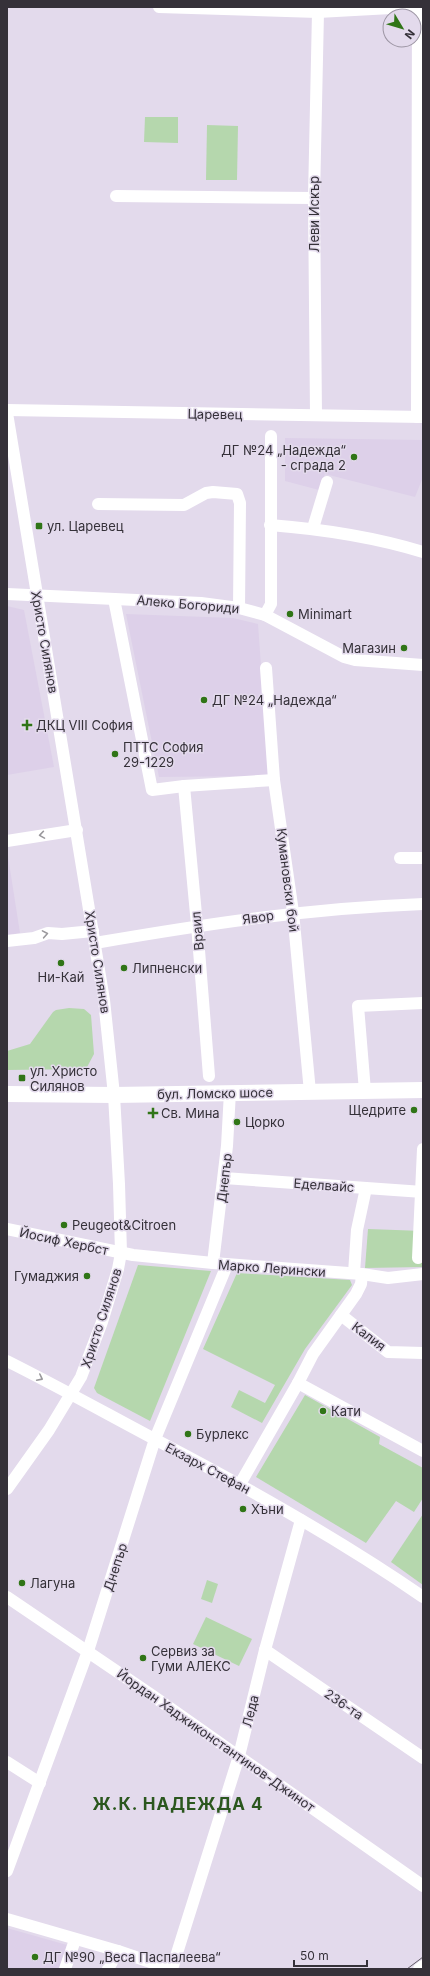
<svg xmlns="http://www.w3.org/2000/svg" width="430" height="1976" font-family="Inter,sans-serif">
  <style>
    .built { fill: #ddd0e9 }
    .green { fill: #b5d7ad }
    .lines { fill: none; stroke-linecap: round; stroke-linejoin: round }
    .minor { stroke: #fff; stroke-width: 12 }
    .major { stroke: #fff; stroke-width: 16 }
    .tram { stroke: #615b66; stroke-width: 1 }
    .oneway { stroke: #9a989c }
    .poi-dot { fill: #307517; stroke: #e3daec; stroke-width: 1.5 }
    .labels { text-anchor: middle; dominant-baseline: central; stroke-width: 3; stroke-linejoin: round; paint-order: stroke }
    .street-label { font-size: 13px; fill: #353139; stroke: #e3daec }
    .poi-label { font-size: 13px; fill: #353139; stroke: #e3daec; text-anchor: start }
    .district-label { font-size: 17px; font-weight: bold; letter-spacing: 1px; fill: #2b571e; stroke: #e3daec }
  </style>
  <rect width="100%" height="100%" fill="#e3daec"/>
  <!-- built -->
  <g class="built">
    <polygon points="285,438 423,440 423,477 415,497 325,474 319,490 285,481"/>
    <polygon points="7,606 24,610 54,767 7,775"/>
    <polygon points="126,614 233,618 258,624 269,776 159,777"/>
    <polygon points="7,850 20,933 7,935"/>
    <polygon points="7,1928 67,1945 59,1969 7,1969"/>
  </g>
  <!-- green -->
  <g class="green">
    <polygon points="145,117 178,117 178,143 144,142"/>
    <polygon points="207,125 238,126 237,180 206,180"/>
    <polygon points="69,1008 84,1009 91,1015 94,1054 86,1069 7,1070 7,1051 30,1044 53,1012 56,1010"/>
    <polygon points="368,1229 423,1231 423,1267 365,1268"/>
    <polygon points="138,1265 211,1271 150,1421 97,1393 94,1388"/>
    <polygon points="237,1273 350,1280 352,1285 305,1349 262,1423 231,1407 239,1390 265,1403 275,1385 203,1349"/>
    <polygon points="305,1395 380,1437 379,1444 423,1468 423,1498 414,1512 396,1501 366,1543 256,1477"/>
    <polygon points="423,1514 423,1585 391,1562"/>
    <polygon points="207,1580 218,1584 212,1603 201,1599"/>
    <polygon points="206,1617 252,1639 239,1666 193,1644"/>
  </g>
  <g class="lines">
    <!-- minor -->
    <g class="minor">
      <polyline points="159,7 318,12 409,7"/>
      <polyline points="116,196 314,198"/>
      <polyline points="7,410 423,417"/>
      <polyline points="7,413 104,1000 114,1095 119,1184 121,1253 118,1269 102,1322 81,1377 49,1430 7,1489"/>
      <polyline points="316,415 314,198 318,12"/>
      <polyline points="417,417 418,7"/>
      <polyline points="98,504 184,505 206,493 213,492 237,494 240,503 239,608"/>
      <path d="M270 525C321 529 374 537 423 552"/>
      <polyline points="313,528 327,482"/>
      <polyline points="7,594 201,603 239,608 265,615 344,657 355,660 423,665"/>
      <polyline points="114,599 152,790 184,786 274,780"/>
      <polyline points="265,615 271,604 271,436"/>
      <polyline points="266,668 274,780 293,912 310,1092"/>
      <polyline points="184,786 197,925 209,1076"/>
      <polyline points="7,841 77,830"/>
      <polyline points="400,858 423,858"/>
      <polyline points="7,941 34,938 48,933 62,934 93,931"/>
      <path d="M95 943C205 924 312 908 423 904"/>
      <polyline points="365,1091 358,1006 423,1003"/>
      <polyline points="224,1178 423,1192"/>
      <polyline points="7,1229 133,1255 213,1263 362,1274 388,1278 423,1274"/>
      <polyline points="418,1258 423,1149"/>
      <polyline points="213,1263 227,1146 230,1092"/>
      <polyline points="354,1273 357,1230 366,1188"/>
      <polyline points="362,1274 361,1284 356,1294 313,1354 298,1383 423,1451"/>
      <polyline points="341,1315 388,1352 423,1353"/>
      <path d="M7 1361C59 1387 109 1415 160 1442 250 1489 339 1539 423 1597"/>
      <polyline points="240,1484 298,1383"/>
      <polyline points="7,1597 153,1696 423,1886"/>
      <polyline points="265,1650 423,1758"/>
      <polyline points="7,1762 40,1783"/>
      <polyline points="7,1871 88,1651 155,1439 227,1265"/>
      <polyline points="7,1919 118,1951 171,1969"/>
      <polyline points="65,1969 75,1940"/>
      <polyline points="108,1969 118,1951"/>
      <polyline points="172,1969 239,1756 265,1650 301,1520"/>
      <polyline points="419,1969 423,1966"/>
    </g>
    <!-- major -->
    <polyline class="major" points="7,1094 114,1095 423,1090"/>
    <!-- tram -->
    <polyline class="tram" points="407,1969 423,1957"/>
  </g>
  <!-- one-way arrows -->
  <defs><path id="oneway-chevron" d="M-2-3.5L2.5 0L-2 3.5" fill="none" stroke-width="1.6" stroke-linecap="round" stroke-linejoin="round"/></defs>
  <g class="oneway">
    <use href="#oneway-chevron" transform="translate(42 835) rotate(171)"/>
    <use href="#oneway-chevron" transform="translate(45 934) rotate(-10)"/>
    <use href="#oneway-chevron" transform="translate(40 1378) rotate(27)"/>
  </g>
  <!-- markers -->
  <g class="poi-dot">
    <circle cx="354" cy="457" r="4"/>
    <rect x="35" y="522" width="8" height="8" rx="2"/>
    <circle cx="290" cy="614" r="4"/>
    <circle cx="404" cy="648" r="4"/>
    <circle cx="204" cy="700" r="4"/>
    <path d="M25 719h4v4h4v4h-4v4h-4v-4h-4v-4h4z"/>
    <circle cx="115" cy="754" r="4"/>
    <circle cx="61" cy="963" r="4"/>
    <circle cx="124" cy="968" r="4"/>
    <rect x="18" y="1074" width="8" height="8" rx="2"/>
    <circle cx="414" cy="1110" r="4"/>
    <path d="M151 1107h4v4h4v4h-4v4h-4v-4h-4v-4h4z"/>
    <circle cx="237" cy="1122" r="4"/>
    <circle cx="64" cy="1225" r="4"/>
    <circle cx="87" cy="1276" r="4"/>
    <circle cx="323" cy="1411" r="4"/>
    <circle cx="188" cy="1434" r="4"/>
    <circle cx="243" cy="1509" r="4"/>
    <circle cx="22" cy="1583" r="4"/>
    <circle cx="143" cy="1658" r="4"/>
    <circle cx="35" cy="1957" r="4"/>
  </g>
  <g class="labels">
    <!-- street labels -->
    <g class="street-label">
      <text transform="translate(314 214) rotate(-90)">Леви Искър</text>
      <text transform="translate(215 414) rotate(1)">Царевец</text>
      <text transform="translate(188 604) rotate(5)">Алеко Богориди</text>
      <text transform="translate(45 642) rotate(80)">Христо Силянов</text>
      <text transform="translate(288 880) rotate(83)">Кумановски бой</text>
      <text transform="translate(258 917) rotate(-8)">Явор</text>
      <text transform="translate(197 931) rotate(-95)">Враил</text>
      <text transform="translate(98 962) rotate(81)">Христо Силянов</text>
      <text transform="translate(215 1093) rotate(-1)">бул. Ломско шосе</text>
      <text transform="translate(224 1178) rotate(-83)">Днепър</text>
      <text transform="translate(324 1185) rotate(4)">Еделвайс</text>
      <text transform="translate(64 1241) rotate(12)">Йосиф Хербст</text>
      <text transform="translate(272 1268) rotate(4)">Марко Лерински</text>
      <text transform="translate(101 1318) rotate(-72)">Христо Силянов</text>
      <text transform="translate(369 1336) rotate(37)">Калия</text>
      <text transform="translate(208 1468) rotate(28)">Екзарх Стефан</text>
      <text transform="translate(115 1567) rotate(-72)">Днепър</text>
      <text transform="translate(344 1704) rotate(34)">236-та</text>
      <text transform="translate(250 1711) rotate(-76)">Леда</text>
      <text transform="translate(216 1740) rotate(35)">Йордан Хаджиконстантинов-Джинот</text>
    </g>
    <!-- poi labels -->
    <g class="poi-label">
      <text x="346" y="450" text-anchor="end">ДГ №24 „Надежда“<tspan x="346" dy="15">- сграда 2</tspan></text>
      <text x="47" y="526">ул. Царевец</text>
      <text x="298" y="614">Minimart</text>
      <text x="396" y="648" text-anchor="end">Магазин</text>
      <text x="212" y="700">ДГ №24 „Надежда“</text>
      <text x="36" y="725">ДКЦ VIII София</text>
      <text x="123" y="747">ПТТС София<tspan x="123" dy="15">29-1229</tspan></text>
      <text x="132" y="968">Липненски</text>
      <text x="61" y="977" text-anchor="middle">Ни-Кай</text>
      <text x="30" y="1071">ул. Христо<tspan x="30" dy="15">Силянов</tspan></text>
      <text x="406" y="1110" text-anchor="end">Щедрите</text>
      <text x="161" y="1113">Св. Мина</text>
      <text x="245" y="1122">Цорко</text>
      <text x="72" y="1225">Peugeot&amp;Citroen</text>
      <text x="79" y="1276" text-anchor="end">Гумаджия</text>
      <text x="331" y="1411">Кати</text>
      <text x="196" y="1434">Бурлекс</text>
      <text x="251" y="1509">Хъни</text>
      <text x="30" y="1583">Лагуна</text>
      <text x="151" y="1651">Сервиз за<tspan x="151" dy="15">Гуми АЛЕКС</tspan></text>
      <text x="43" y="1957">ДГ №90 „Веса Паспалеева“</text>
    </g>
    <!-- district labels -->
    <g class="district-label">
      <text x="178" y="1804">Ж.К. НАДЕЖДА 4</text>
    </g>
  </g>
  <!-- border -->
  <rect width="430" height="1976" fill="none" stroke="#353139" stroke-width="16"/>
  <!-- north arrow -->
  <g transform="translate(402 28) rotate(128)"><circle r="19" fill="#e3daec" stroke="#9d96a4"/>
  <path d="M0-3L7 15L0 10L-7 15Z" fill="#307517"/>
  <text y="-6" font-size="11" font-weight="bold" text-anchor="middle" fill="#353139">N</text>
  </g>
  <!-- scale -->
  <path d="M294 1960v6h73v-6" fill="none" stroke="#353139" stroke-width="2"/>
  <text x="300" y="1960" font-size="12" fill="#353139" stroke="#e3daec" stroke-width="3" paint-order="stroke">50 m</text>
</svg>
